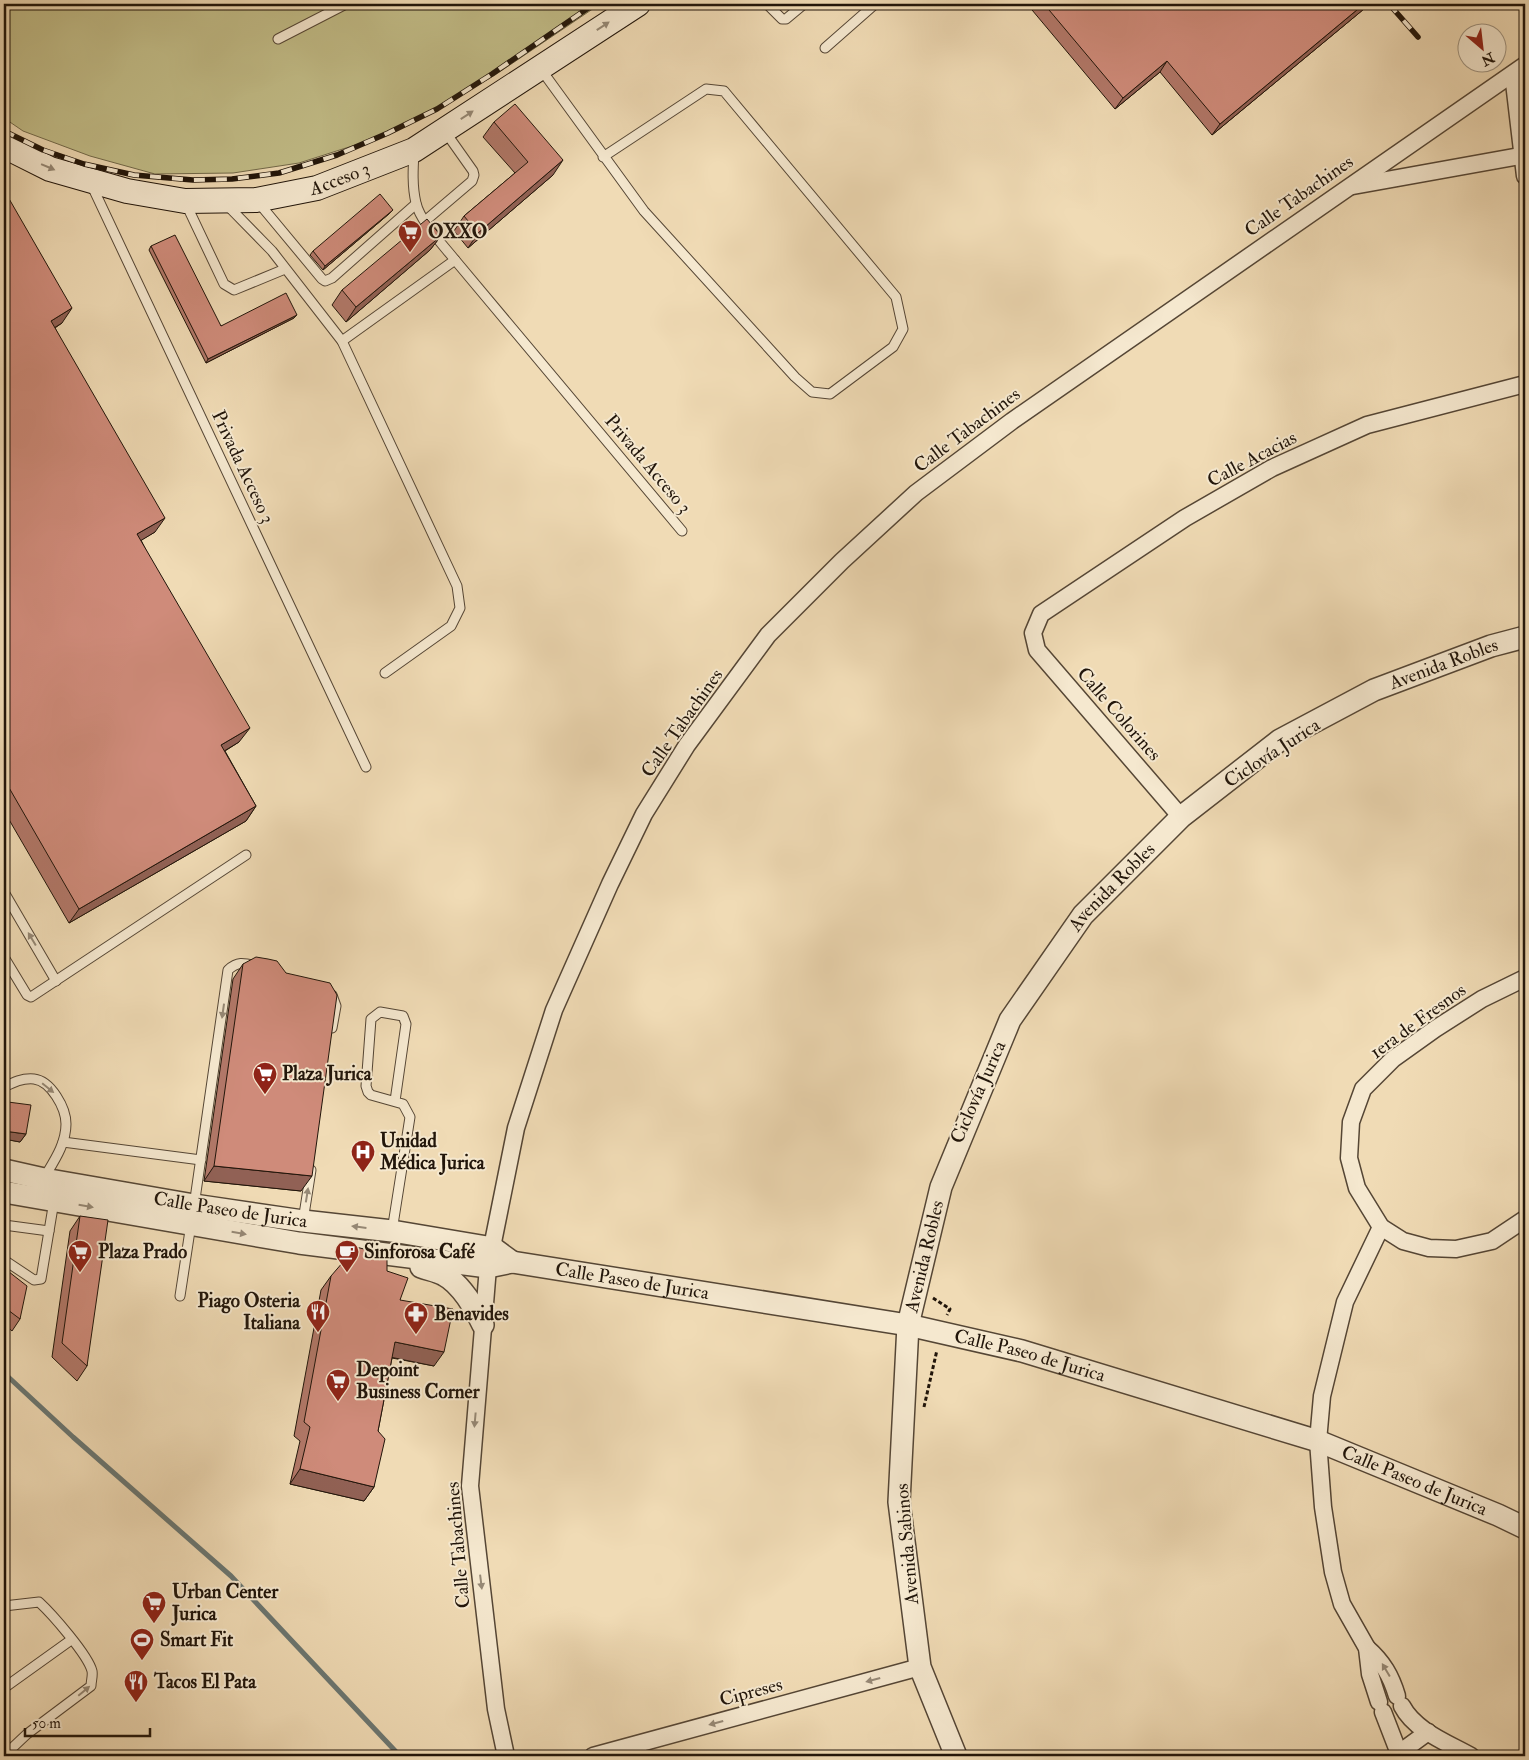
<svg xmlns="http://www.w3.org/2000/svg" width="1529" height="1760" font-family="'IM FELL Double Pica',serif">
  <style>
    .green { fill: #c2bd88; stroke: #726949 }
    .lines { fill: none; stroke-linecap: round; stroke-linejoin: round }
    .stream { stroke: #6b7772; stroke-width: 5 }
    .service-casing { stroke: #554635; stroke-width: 11 }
    .minor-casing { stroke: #554635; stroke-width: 19 }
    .tertiary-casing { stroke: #554635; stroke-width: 24 }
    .secondary-casing { stroke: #21150a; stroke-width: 26 }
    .path { stroke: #21150a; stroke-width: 3; stroke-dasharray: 4 2.5; stroke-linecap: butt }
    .service { stroke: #f5e8cf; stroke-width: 9 }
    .minor { stroke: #f5e8cf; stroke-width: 16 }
    .tertiary { stroke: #f5e8cf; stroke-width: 21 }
    .secondary { stroke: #f5e8cf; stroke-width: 24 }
    .rail-casing { stroke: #21150a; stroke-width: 5.5 }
    .rail { stroke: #f5e8cf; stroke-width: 4; stroke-dasharray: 11; stroke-linecap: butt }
    .wall { fill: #b27869; stroke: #21150a }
    .shaded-wall { fill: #916155; stroke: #21150a }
    .building { fill: #cf8b7a; stroke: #21150a }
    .oneway { fill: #968976 }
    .labels { text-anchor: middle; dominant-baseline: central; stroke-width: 4; stroke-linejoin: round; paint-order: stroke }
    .street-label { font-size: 19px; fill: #21150a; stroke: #f5e8cf }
    .poi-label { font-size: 19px; font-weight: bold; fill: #21150a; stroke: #f5e8cf; text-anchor: start }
  </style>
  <rect width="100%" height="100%" fill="#f0dbb5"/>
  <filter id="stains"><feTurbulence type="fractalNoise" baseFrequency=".004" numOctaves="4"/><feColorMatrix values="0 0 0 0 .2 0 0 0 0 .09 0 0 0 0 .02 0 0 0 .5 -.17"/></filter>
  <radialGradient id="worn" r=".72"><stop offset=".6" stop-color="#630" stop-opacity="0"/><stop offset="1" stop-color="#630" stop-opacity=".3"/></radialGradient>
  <!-- green -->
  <polygon class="green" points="4,4 600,4 495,75 433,111 374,139 299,163 233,173 155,174 90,156 23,131 4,118"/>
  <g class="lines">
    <!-- stream -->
    <polyline class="stream" points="4,1373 73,1437 231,1576 400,1756"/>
    <defs>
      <g id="service">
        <polyline points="767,4 782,19 786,19 804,4"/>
        <polyline points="278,39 346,4"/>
        <polyline points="825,48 875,4"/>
        <polyline points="540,68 644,211 795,377 812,392 830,394 893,347 903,329 896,297 724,91 706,89 603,157"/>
        <path d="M414 152C413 169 412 186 416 203 420 221 443 245 455 260L682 531"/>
        <polyline points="92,186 366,767"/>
        <polyline points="258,202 322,279 325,281 332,278 416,204"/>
        <polyline points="186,204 224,284 234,290 285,269"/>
        <polyline points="226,204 272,251 342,341 457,586 460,608 451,626 385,673"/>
        <polyline points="425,221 472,181 474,175 473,171 444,130"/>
        <polyline points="342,341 455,260"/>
        <polyline points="4,892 56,981"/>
        <polyline points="4,957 27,995 31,997 246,855"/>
        <polyline points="332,1028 336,1006 332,995"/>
        <path d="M4 1087C14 1082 22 1078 34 1079 51 1081 66 1108 66 1124 66 1144 54 1161 44 1178"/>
        <polyline points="63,1142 201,1160"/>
        <path d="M194 1206 228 970C238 961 244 963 256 966"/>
        <polyline points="303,1221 311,1170"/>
        <polyline points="4,1225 49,1231"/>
        <polyline points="392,1231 410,1117 403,1104 371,1095 368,1092 366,1086 371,1019 380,1012 403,1016 406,1024 395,1101"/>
        <polyline points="4,1260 34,1280 41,1279 54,1201"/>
        <polyline points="180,1296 191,1224"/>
        <path d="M4 1606 39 1602C52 1614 88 1655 92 1671 93 1676 91 1681 91 1686L27 1734 10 1750V1756"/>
        <polyline points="4,1688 71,1640"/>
      </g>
      <g id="minor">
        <polyline points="1513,74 1525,176"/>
        <polyline points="1353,186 1525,155"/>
        <polyline points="1181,817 1037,650 1033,633 1041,614 1185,518 1272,468 1367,425 1525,384"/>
        <polyline points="1525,978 1482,999 1435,1029 1393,1059 1363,1089 1351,1122 1349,1158 1357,1188 1381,1227 1403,1241 1429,1248 1456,1249 1492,1241 1525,1219"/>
        <path d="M1367 1648C1383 1662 1391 1676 1397 1696"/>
        <polyline points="1379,1702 1370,1674 1367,1648 1342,1604 1333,1572 1323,1507 1318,1441 1322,1396 1345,1302 1381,1227"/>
        <path d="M1402 1706C1415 1731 1448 1743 1471 1756"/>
        <polyline points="1383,1712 1400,1756"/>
        <polyline points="1398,1754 1428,1732"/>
        <polyline points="506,1756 496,1709 470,1486 488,1267 516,1128 554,1010 610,884 644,814 687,745 768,635 842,561 916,493 1012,421 1525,65"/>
        <polyline points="593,1756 920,1667"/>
      </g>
      <g id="tertiary">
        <path id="s1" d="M4 1170 44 1179 194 1205 303 1221 392 1231 493 1248 512 1262"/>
        <path id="s2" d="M4 1192 299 1243 488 1267 512 1262 908 1325 1022 1351 1318 1441 1498 1515 1525 1528"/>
        <path d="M421 1267C429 1270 437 1271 444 1275 460 1283 476 1309 483 1325"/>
        <path id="s3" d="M956 1756 920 1667 899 1502 908 1325 941 1187 1010 1020 1083 915 1181 817 1280 740 1374 690 1491 646 1525 637"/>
      </g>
      <g id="secondary">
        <path id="s4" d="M4 146 50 169 127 191 185 201 256 200 317 188 414 150 638 4"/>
      </g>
    </defs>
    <!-- service casing -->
    <use href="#service" class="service-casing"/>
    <!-- minor casing -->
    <use href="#minor" class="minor-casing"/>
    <!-- tertiary casing -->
    <use href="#tertiary" class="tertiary-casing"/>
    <!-- secondary casing -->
    <use href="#secondary" class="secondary-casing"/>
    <!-- path -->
    <g class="path">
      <polyline points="933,1298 950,1309 947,1315"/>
      <polyline points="924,1407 937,1350"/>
      <polyline points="562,1756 579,1752"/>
    </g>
    <!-- service -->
    <use href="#service" class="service"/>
    <!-- minor -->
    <use href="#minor" class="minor"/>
    <!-- tertiary -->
    <use href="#tertiary" class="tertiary"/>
    <!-- secondary -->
    <use href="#secondary" class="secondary"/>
    <defs>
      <g id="rail">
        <polyline points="1389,4 1418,37"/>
        <polyline points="4,131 43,150 84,164 134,175 193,180 232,179 279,173 337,155 388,133 437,109 492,74 594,4"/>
      </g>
    </defs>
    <!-- rail casing -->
    <use href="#rail" class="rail-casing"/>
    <!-- rail -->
    <use href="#rail" class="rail"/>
  </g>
  <!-- wall -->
  <g class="wall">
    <polygon points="1027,4 1370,4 1212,135 1160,72 1115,109"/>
    <polygon points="494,122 553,175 468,248 454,231 464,216 515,173 483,137"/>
    <polygon points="4,190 62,323 55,328 155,532 141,540 239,742 225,751 256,806 246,821 69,923 4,811"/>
    <polygon points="390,213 323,270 310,255 313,251"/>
    <polygon points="441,236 430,250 346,322 332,305 342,290"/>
    <polygon points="151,246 221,326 297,315 294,318 206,363 149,250"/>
    <polygon points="243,964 286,973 301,1191 204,1181 233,979"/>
    <polygon points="8,1102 26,1134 20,1142 4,1139 4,1108"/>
    <polygon points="80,1216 87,1366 77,1381 52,1357 70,1231"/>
    <polygon points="4,1268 20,1319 12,1331 4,1324"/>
    <polygon points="387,1271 400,1300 434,1366 392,1358 378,1431 374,1487 364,1501 290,1484 300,1441 294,1436 321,1290 331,1276"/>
  </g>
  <!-- shaded-wall -->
  <g class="shaded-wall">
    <polygon points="1364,4 1370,4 1212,135 1220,124"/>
    <polygon points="1167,61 1160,72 1115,109 1123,98"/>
    <polygon points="563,160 553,175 468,248 478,233"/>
    <polygon points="393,210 390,213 323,270 325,266"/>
    <polygon points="441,236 430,250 346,322 356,307"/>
    <polygon points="72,308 62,323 41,336 51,321"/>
    <polygon points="297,315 294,318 206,363 208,359"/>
    <polygon points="165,518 155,532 127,549 137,534"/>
    <polygon points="250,728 239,742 211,759 221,745"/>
    <polygon points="256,806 246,821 69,923 79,909"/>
    <polygon points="4,1131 26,1134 20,1142 4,1139"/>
    <polygon points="214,1166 312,1176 301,1191 204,1181"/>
    <polygon points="395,1342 444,1352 434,1366 385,1356"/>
    <polygon points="300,1469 374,1487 364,1501 290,1484"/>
  </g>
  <!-- building -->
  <g class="building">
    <polygon points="1044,4 1364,4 1220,124 1167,61 1123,98"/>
    <polygon points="515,104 563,160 478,233 464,216 528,162 494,122"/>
    <polygon points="4,190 72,308 51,321 165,518 137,534 250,728 221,745 256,806 79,909 4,779"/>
    <polygon points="380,194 393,210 325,266 313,251"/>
    <polygon points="427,219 441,236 356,307 342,290"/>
    <polygon points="175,235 221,326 286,293 297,315 208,359 151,246"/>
    <polygon points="256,957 268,959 277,961 286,973 330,983 337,995 312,1176 214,1166 243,964"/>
    <polygon points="8,1102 31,1105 26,1134 4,1131"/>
    <polygon points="80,1216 108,1220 87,1366 62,1343"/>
    <polygon points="356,1247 387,1255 387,1271 408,1278 400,1300 453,1309 444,1352 395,1342 378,1431 385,1439 374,1487 300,1469 310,1427 304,1422 331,1276"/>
    <polygon points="4,1268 27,1286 20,1319 4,1307"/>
  </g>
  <!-- one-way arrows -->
  <defs><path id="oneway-solid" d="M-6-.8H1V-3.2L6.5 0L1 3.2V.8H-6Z" transform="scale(1.25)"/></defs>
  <g class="oneway">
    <use href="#oneway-solid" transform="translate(603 26) rotate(-33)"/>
    <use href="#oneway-solid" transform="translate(467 115) rotate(-33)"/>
    <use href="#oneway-solid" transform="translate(48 167) rotate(23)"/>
    <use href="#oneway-solid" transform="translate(32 939) rotate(-121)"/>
    <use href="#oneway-solid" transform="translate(223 1011) rotate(98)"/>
    <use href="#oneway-solid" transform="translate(48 1088) rotate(39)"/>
    <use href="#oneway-solid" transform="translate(307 1195) rotate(-81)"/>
    <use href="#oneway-solid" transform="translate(86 1206) rotate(10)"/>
    <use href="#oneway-solid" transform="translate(359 1227) rotate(-173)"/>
    <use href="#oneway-solid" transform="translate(239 1233) rotate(10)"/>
    <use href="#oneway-solid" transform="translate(475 1420) rotate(95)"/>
    <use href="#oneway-solid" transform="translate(481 1582) rotate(83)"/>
    <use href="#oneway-solid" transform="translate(1386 1670) rotate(-121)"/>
    <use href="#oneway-solid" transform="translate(873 1680) rotate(165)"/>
    <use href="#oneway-solid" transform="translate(84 1691) rotate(-40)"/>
    <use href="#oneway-solid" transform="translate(716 1723) rotate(165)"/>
  </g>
  <!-- icons -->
  <defs>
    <symbol id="supermarket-pin" viewBox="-11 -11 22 30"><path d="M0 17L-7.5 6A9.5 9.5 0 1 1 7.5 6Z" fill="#8f2418" stroke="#f5e8cf"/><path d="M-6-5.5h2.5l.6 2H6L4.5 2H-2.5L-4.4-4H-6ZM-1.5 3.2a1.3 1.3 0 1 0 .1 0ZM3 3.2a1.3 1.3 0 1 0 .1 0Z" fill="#fff"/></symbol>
    <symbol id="hospital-pin" viewBox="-11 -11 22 30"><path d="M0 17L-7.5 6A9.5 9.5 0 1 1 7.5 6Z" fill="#8f2418" stroke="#f5e8cf"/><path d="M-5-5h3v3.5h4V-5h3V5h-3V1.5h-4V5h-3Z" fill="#fff"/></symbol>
    <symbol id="cafe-pin" viewBox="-11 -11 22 30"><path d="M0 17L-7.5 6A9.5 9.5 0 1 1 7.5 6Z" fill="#8f2418" stroke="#f5e8cf"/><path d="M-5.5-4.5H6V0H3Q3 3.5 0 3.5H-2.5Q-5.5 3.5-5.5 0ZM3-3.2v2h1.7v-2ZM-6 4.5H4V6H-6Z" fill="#fff"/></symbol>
    <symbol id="restaurant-pin" viewBox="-11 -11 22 30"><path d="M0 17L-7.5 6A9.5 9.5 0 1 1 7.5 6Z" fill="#8f2418" stroke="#f5e8cf"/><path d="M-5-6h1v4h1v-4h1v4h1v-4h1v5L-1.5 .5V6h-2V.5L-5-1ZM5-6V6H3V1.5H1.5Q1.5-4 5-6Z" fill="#fff"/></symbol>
    <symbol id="pharmacy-pin" viewBox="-11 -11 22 30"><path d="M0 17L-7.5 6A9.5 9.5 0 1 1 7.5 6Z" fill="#8f2418" stroke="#f5e8cf"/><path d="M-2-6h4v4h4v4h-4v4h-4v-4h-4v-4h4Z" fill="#fff"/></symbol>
    <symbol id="stadium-pin" viewBox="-11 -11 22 30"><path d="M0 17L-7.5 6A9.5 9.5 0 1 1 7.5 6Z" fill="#8f2418" stroke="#f5e8cf"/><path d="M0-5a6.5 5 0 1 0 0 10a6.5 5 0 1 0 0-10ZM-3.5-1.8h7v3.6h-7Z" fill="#fff"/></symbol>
  </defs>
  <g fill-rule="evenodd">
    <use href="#supermarket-pin" x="396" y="218" width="28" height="38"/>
    <use href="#supermarket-pin" x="251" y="1060" width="28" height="38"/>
    <use href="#hospital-pin" x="349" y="1138" width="28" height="38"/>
    <use href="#supermarket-pin" x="66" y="1238" width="28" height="38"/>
    <use href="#cafe-pin" x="333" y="1238" width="28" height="38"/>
    <use href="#restaurant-pin" x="304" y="1298" width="28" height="38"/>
    <use href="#pharmacy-pin" x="402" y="1300" width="28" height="38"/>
    <use href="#supermarket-pin" x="324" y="1367" width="28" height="38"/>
    <use href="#supermarket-pin" x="140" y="1589" width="28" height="38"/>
    <use href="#stadium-pin" x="128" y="1626" width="28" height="38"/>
    <use href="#restaurant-pin" x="122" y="1668" width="28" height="38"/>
  </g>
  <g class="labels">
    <!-- street labels -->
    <g class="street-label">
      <text stroke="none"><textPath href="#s4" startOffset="348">Acceso 3</textPath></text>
      <text transform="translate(1299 196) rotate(-35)">Calle Tabachines</text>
      <text transform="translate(967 430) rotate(-37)">Calle Tabachines</text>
      <text transform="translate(1252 459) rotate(-28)">Calle Acacias</text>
      <text transform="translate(648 464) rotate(50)">Privada Acceso 3</text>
      <text transform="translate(243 467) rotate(65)">Privada Acceso 3</text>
      <text stroke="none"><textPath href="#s3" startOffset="1335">Avenida Robles</textPath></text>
      <text transform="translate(1119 714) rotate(49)">Calle Colorines</text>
      <text transform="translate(682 723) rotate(-55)">Calle Tabachines</text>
      <text transform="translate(1272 753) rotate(-33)">Ciclovía Jurica</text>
      <text stroke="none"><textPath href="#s3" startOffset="930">Avenida Robles</textPath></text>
      <text transform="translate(1418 1021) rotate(-36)">1era de Fresnos</text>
      <text transform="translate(978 1092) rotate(-66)">Ciclovía Jurica</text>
      <text stroke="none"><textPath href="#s1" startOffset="230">Calle Paseo de Jurica</textPath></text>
      <text stroke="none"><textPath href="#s3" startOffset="510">Avenida Robles</textPath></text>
      <text stroke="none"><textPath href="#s2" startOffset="636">Calle Paseo de Jurica</textPath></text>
      <text stroke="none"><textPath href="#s2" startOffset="1041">Calle Paseo de Jurica</textPath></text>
      <text stroke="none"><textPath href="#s2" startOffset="1446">Calle Paseo de Jurica</textPath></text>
      <text transform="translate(907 1544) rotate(-95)">Avenida Sabinos</text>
      <text transform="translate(458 1545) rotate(-95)">Calle Tabachines</text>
      <text transform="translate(751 1692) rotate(-15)">Cipreses</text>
    </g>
    <!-- poi labels -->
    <g class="poi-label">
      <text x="428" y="232">OXXO</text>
      <text x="282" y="1074">Plaza Jurica</text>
      <text x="380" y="1141">Unidad<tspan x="380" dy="22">Médica Jurica</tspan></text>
      <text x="98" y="1252">Plaza Prado</text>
      <text x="364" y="1252">Sinforosa Café</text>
      <text x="300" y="1301" text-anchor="end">Piago Osteria<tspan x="300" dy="22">Italiana</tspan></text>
      <text x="434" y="1314">Benavides</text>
      <text x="356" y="1370">Depoint<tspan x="356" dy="22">Business Corner</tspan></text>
      <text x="172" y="1592">Urban Center<tspan x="172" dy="22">Jurica</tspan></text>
      <text x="160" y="1640">Smart Fit</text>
      <text x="154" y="1682">Tacos El Pata</text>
    </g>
  </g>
  <!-- margin -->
  <rect width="1529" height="1760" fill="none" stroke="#f0dbb5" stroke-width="20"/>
  <rect x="5" y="5" width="1519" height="1750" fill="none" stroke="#21150a" stroke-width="2.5"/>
  <rect x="10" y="10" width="1509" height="1740" fill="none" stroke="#21150a"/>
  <!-- north arrow -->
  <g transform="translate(1482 48) rotate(152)"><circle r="24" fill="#f5e8cf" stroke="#a09480"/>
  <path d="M0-4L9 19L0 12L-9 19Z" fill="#8f2418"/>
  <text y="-8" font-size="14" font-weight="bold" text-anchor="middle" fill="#21150a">N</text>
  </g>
  <!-- scale -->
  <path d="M25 1728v8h125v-8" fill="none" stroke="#21150a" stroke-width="2.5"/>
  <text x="32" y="1728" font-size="15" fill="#21150a" stroke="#f5e8cf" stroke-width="4" paint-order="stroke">50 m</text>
  <rect width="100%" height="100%" filter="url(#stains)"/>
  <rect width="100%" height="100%" fill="url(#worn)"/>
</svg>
